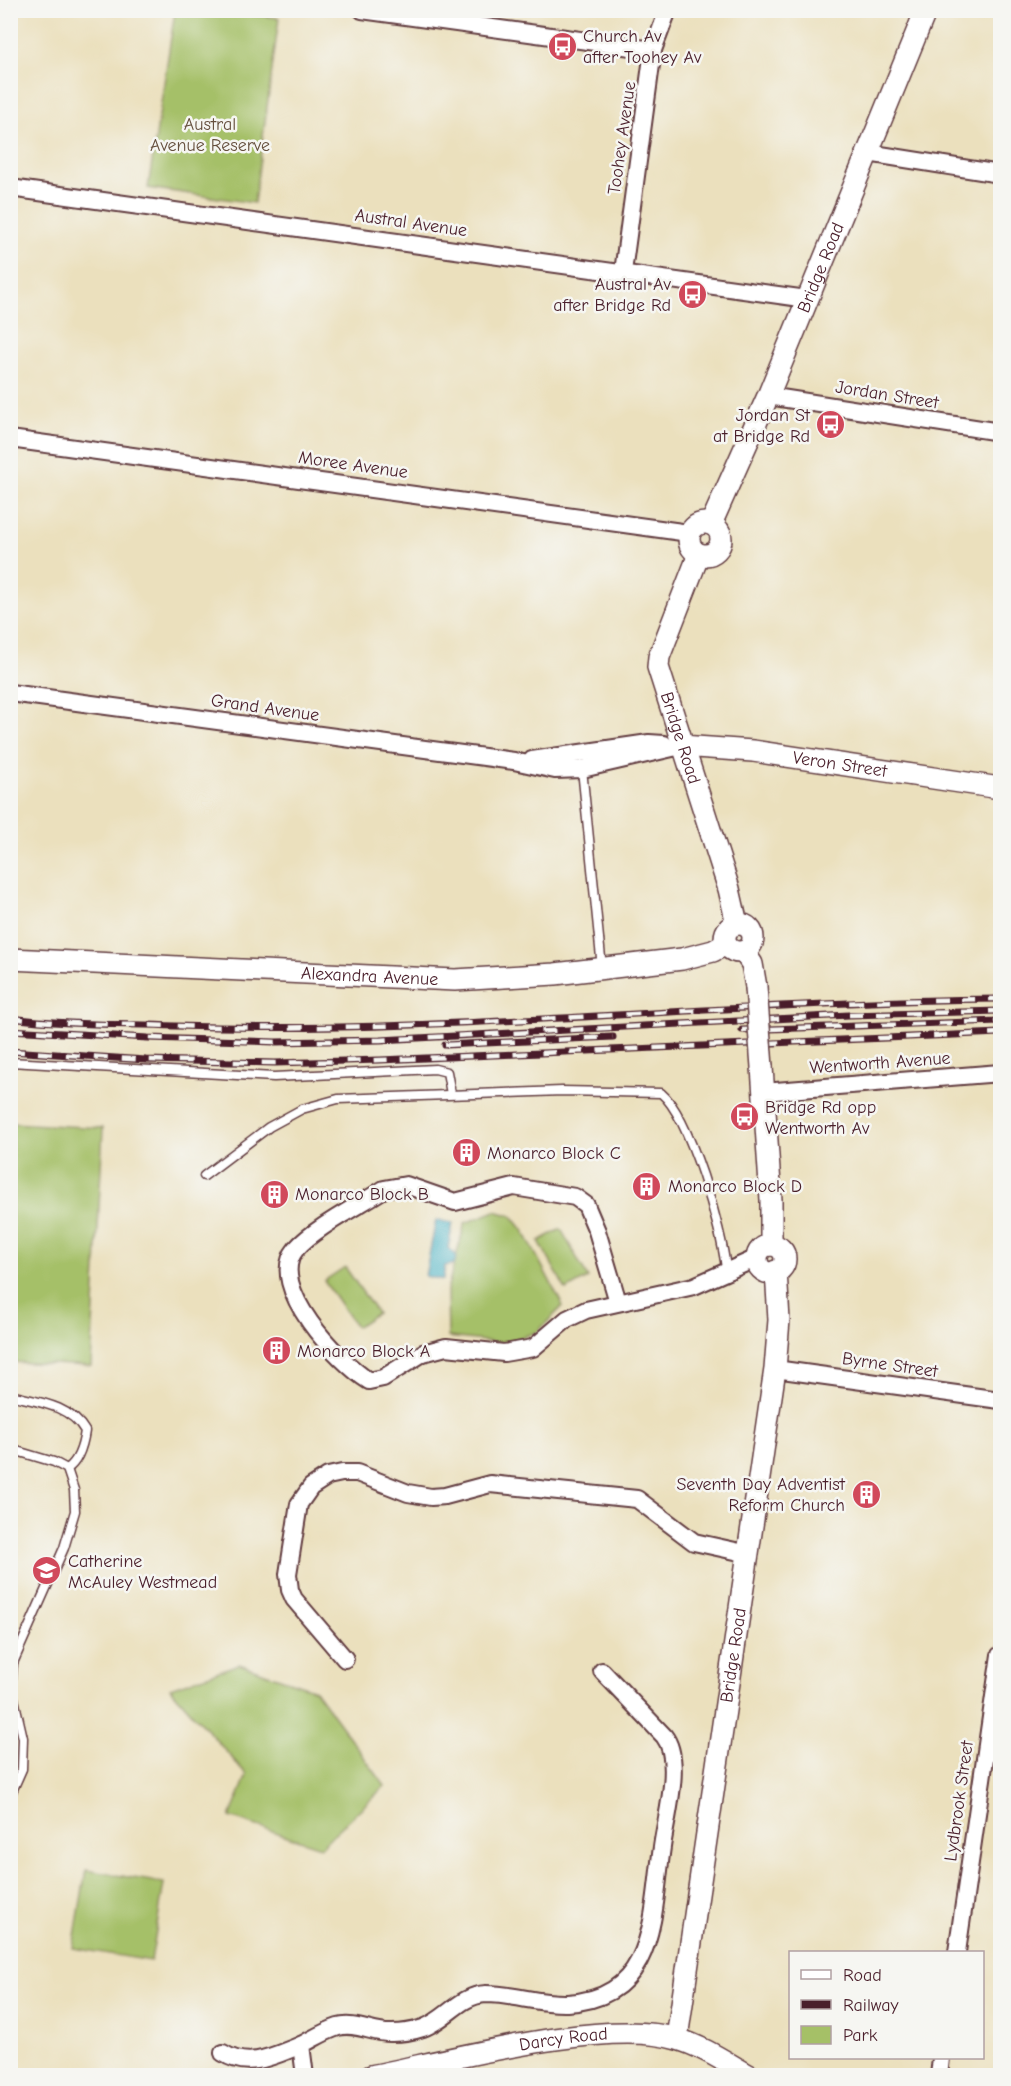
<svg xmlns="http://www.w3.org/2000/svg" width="1011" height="2086" font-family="'Comic Neue',sans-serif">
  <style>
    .green { fill: #a5c067; stroke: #787049; stroke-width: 1.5 }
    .water { fill: #45b0c3; stroke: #486877; stroke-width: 1.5 }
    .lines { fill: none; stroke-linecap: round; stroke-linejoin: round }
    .service-casing { stroke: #623c41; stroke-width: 11 }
    .minor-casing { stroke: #623c41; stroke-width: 20 }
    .tertiary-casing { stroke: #623c41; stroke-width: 24 }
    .service { stroke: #fff; stroke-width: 8 }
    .minor { stroke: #fff; stroke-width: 16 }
    .tertiary { stroke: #fff; stroke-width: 21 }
    .rail-casing { stroke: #4a1f2b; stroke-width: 7 }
    .rail { stroke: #f6f6f2; stroke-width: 4.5; stroke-dasharray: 14; stroke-linecap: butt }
    .tertiary-bridge-casing { stroke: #623c41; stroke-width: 24; stroke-linecap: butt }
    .tertiary-bridge { stroke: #fff; stroke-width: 21 }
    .labels { text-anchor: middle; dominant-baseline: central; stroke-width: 5; stroke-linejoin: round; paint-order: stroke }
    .poi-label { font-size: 18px; fill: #4a1f2b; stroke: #f6f6f2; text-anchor: start }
    .park-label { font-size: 18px; fill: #654f3d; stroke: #f6f6f2 }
    .street-label { font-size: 18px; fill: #4a1f2b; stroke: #f6f6f2 }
  </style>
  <rect width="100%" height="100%" fill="#f6f6f2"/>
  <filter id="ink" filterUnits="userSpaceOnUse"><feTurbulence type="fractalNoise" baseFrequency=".0167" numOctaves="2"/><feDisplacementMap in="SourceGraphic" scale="12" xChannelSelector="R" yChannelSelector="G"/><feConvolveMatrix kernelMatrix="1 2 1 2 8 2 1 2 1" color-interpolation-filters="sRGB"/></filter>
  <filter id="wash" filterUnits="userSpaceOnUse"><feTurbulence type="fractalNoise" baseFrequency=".008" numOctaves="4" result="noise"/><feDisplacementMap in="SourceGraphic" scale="24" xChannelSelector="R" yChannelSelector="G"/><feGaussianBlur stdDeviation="1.35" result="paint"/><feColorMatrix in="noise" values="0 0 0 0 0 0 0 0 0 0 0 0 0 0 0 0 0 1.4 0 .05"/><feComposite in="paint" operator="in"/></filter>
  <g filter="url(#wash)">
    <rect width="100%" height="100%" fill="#ebe0bd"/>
    <!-- green -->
    <g class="green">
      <polygon points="175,11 223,11 279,18 254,203 148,188"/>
      <polygon points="11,1123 103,1128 91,1366 11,1362"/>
      <polygon points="495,1211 512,1216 523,1230 563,1306 537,1332 503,1343 448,1337 447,1290 465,1223"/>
      <polygon points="561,1229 588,1278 566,1290 539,1241"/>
      <polygon points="345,1267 377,1313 356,1327 324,1281"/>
      <polygon points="239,1664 315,1690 385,1786 320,1847 230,1817 247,1775 170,1688"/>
      <polygon points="86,1870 164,1883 151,1961 73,1948"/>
    </g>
    <!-- water -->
    <polygon class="water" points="436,1220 453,1223 448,1248 457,1256 454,1264 445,1266 443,1280 425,1276"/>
  </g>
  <g filter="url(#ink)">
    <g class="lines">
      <defs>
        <g id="service">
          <polyline points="582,769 602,968"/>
          <polyline points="10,1062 274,1077 435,1069 447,1072 451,1094"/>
          <path d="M204 1176 269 1127 302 1109 338 1099 562 1091 661 1093C690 1117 722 1230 726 1269"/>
          <path d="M10 1395C38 1402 70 1405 85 1431 83 1445 79 1461 67 1469"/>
          <polyline points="10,1449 54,1462 67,1469 74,1490 75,1511 64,1548 13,1663 11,1686 23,1738 22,1769 10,1796"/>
        </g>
        <g id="minor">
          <polyline points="362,10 653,50"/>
          <polyline points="868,153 1000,174"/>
          <polyline points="10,188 807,299"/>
          <polyline points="623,272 653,50 668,10"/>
          <polyline points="768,396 1000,432"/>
          <polyline points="10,439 689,533"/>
          <polyline points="10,693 514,761 555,770 582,769 681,746"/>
          <polyline points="532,760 649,743 664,744"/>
          <polyline points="763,1092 1000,1073"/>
          <path d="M618 1302 597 1231 586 1205 575 1197 514 1187 455 1202 406 1185 384 1189C360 1205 314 1228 296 1249 265 1286 340 1363 369 1381L383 1378 423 1353 446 1347 504 1353 533 1348 567 1319 586 1310 694 1286 757 1258"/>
          <polyline points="775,1369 1000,1400"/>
          <polyline points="345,1659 294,1599 290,1590 288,1574 299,1504 311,1487 328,1476 342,1473 357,1473 408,1493 431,1497 445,1496 490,1484 637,1499 694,1542 749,1554"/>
          <polyline points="957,1952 1000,1655"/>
          <path d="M223 2053C249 2070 275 2055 301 2045"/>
          <path d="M305 2076 301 2045C313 2039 325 2031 338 2027 355 2022 374 2034 392 2033 402 2033 414 2031 423 2028 446 2020 460 1995 486 1994 513 1994 540 2004 567 2003 657 1998 652 1914 662 1847 666 1817 683 1760 664 1736L602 1671"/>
          <polyline points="939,2076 941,2058"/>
        </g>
        <g id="tertiary">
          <circle cx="705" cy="539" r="16"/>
          <path id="s1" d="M711 524 768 396 926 10"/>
          <path id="s2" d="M699 554 659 657 658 667 729 889 737 924"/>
          <path id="s3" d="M681 746 753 751 1000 788"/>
          <circle cx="739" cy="938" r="14"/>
          <polyline points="744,952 752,964 756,987"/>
          <path id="s4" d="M10 959 455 980 555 974 682 959 713 951 726 944"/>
          <polyline points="762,1067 771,1200 771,1245"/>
          <circle cx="771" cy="1259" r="14"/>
          <path id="s5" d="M677 2038 775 1369 779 1320 776 1271"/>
          <path id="s6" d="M371 2076C446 2061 607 2017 677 2039 702 2046 727 2063 750 2076"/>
        </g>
      </defs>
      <!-- service casing -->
      <use href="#service" class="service-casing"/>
      <!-- minor casing -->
      <use href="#minor" class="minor-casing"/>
      <!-- tertiary casing -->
      <use href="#tertiary" class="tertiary-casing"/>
      <!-- service -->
      <use href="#service" class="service"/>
      <!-- minor -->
      <use href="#minor" class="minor"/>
      <!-- tertiary -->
      <use href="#tertiary" class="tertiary"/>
      <defs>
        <g id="rail">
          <path d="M10 1018C65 1025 120 1024 175 1026 450 1035 725 1001 1000 999"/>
          <polyline points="10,1030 148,1038 275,1042 380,1040 849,1015 1000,1011"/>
          <polyline points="742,1030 1000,1021"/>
          <polyline points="445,1045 613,1037"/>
          <polyline points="10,1051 146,1060 275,1063 380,1060 1000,1033"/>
        </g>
      </defs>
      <!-- rail casing -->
      <use href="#rail" class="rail-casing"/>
      <!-- rail -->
      <use href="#rail" class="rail"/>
      <defs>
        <polyline id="tertiary-bridge" points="756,987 762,1067"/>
      </defs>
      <!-- tertiary-bridge casing -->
      <use href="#tertiary-bridge" class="tertiary-bridge-casing"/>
      <!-- tertiary-bridge -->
      <use href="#tertiary-bridge" class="tertiary-bridge"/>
    </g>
  </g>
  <!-- icons -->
  <defs>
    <symbol id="bus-disc" viewBox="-11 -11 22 22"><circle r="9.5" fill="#d1495b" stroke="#f6f6f2"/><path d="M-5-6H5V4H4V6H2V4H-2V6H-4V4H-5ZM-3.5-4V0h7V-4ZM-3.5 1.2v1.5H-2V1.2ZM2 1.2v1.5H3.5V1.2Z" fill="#fff"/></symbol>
    <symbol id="building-disc" viewBox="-11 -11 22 22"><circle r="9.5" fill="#d1495b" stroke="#f6f6f2"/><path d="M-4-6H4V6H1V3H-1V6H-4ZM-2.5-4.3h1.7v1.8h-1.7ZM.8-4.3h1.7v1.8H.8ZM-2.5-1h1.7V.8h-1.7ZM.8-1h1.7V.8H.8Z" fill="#fff"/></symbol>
    <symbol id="school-disc" viewBox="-11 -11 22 22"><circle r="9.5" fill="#d1495b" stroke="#f6f6f2"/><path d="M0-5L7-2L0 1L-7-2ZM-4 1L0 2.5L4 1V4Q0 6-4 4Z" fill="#fff"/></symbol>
  </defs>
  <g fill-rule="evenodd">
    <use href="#bus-disc" x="546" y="30" width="33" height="33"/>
    <use href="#bus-disc" x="676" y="278" width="33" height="33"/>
    <use href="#bus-disc" x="814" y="408" width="33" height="33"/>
    <use href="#bus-disc" x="728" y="1100" width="33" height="33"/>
    <use href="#building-disc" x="450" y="1136" width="33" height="33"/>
    <use href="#building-disc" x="630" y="1170" width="33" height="33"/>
    <use href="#building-disc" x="258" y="1178" width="33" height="33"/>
    <use href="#building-disc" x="260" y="1334" width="33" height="33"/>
    <use href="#building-disc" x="850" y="1478" width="33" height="33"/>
    <use href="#school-disc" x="30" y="1554" width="33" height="33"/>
  </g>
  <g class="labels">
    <!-- poi labels -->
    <g class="poi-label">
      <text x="583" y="36">Church Av<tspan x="583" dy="21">after Toohey Av</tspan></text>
      <text x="671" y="284" text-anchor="end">Austral Av<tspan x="671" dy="21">after Bridge Rd</tspan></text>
      <text x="810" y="415" text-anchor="end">Jordan St<tspan x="810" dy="21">at Bridge Rd</tspan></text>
      <text x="765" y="1107">Bridge Rd opp<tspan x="765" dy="21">Wentworth Av</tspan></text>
      <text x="487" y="1153">Monarco Block C</text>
      <text x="668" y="1186">Monarco Block D</text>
      <text x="295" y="1194">Monarco Block B</text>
      <text x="297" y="1351">Monarco Block A</text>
      <text x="845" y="1484" text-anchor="end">Seventh Day Adventist<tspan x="845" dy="21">Reform Church</tspan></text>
      <text x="68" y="1561">Catherine<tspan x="68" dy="21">McAuley Westmead</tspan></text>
    </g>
    <!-- park labels -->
    <g class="park-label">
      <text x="210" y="124">Austral<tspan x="210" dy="21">Avenue Reserve</tspan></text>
    </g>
    <!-- street labels -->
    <g class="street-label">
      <text transform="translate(622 138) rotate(-82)">Toohey Avenue</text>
      <text transform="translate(411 223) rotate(8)">Austral Avenue</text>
      <text stroke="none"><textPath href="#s1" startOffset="279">Bridge Road</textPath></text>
      <text transform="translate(887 395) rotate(9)">Jordan Street</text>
      <text transform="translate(353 465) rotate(8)">Moree Avenue</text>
      <text transform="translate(265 708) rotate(8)">Grand Avenue</text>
      <text stroke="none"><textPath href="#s2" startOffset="195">Bridge Road</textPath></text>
      <text stroke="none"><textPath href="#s3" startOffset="160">Veron Street</textPath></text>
      <text stroke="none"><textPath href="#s4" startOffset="360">Alexandra Avenue</textPath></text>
      <text transform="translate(880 1063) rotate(-4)">Wentworth Avenue</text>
      <text transform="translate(890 1365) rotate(8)">Byrne Street</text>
      <text stroke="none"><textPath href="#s5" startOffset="387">Bridge Road</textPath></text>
      <text transform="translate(959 1801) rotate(-82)">Lydbrook Street</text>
      <text stroke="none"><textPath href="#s6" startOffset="196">Darcy Road</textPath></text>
    </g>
  </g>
  <!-- margin -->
  <rect width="1011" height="2086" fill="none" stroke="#f6f6f2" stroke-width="36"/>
  <!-- legend -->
  <rect x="789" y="1951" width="195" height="108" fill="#f6f6f2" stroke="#b1a0a2" stroke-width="1.5"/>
  <rect x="801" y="1970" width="30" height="9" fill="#ffffff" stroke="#b1a0a2" stroke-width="1.5"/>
  <text x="843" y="1981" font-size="18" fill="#4a1f2b">Road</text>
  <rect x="801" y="2000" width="30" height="9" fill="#4a1f2b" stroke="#b1a0a2" stroke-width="1.5"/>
  <text x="843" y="2011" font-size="18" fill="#4a1f2b">Railway</text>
  <rect x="801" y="2026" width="30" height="18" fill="#a5c067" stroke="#b1a0a2" stroke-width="1.5"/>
  <text x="843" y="2041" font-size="18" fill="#4a1f2b">Park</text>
</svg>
